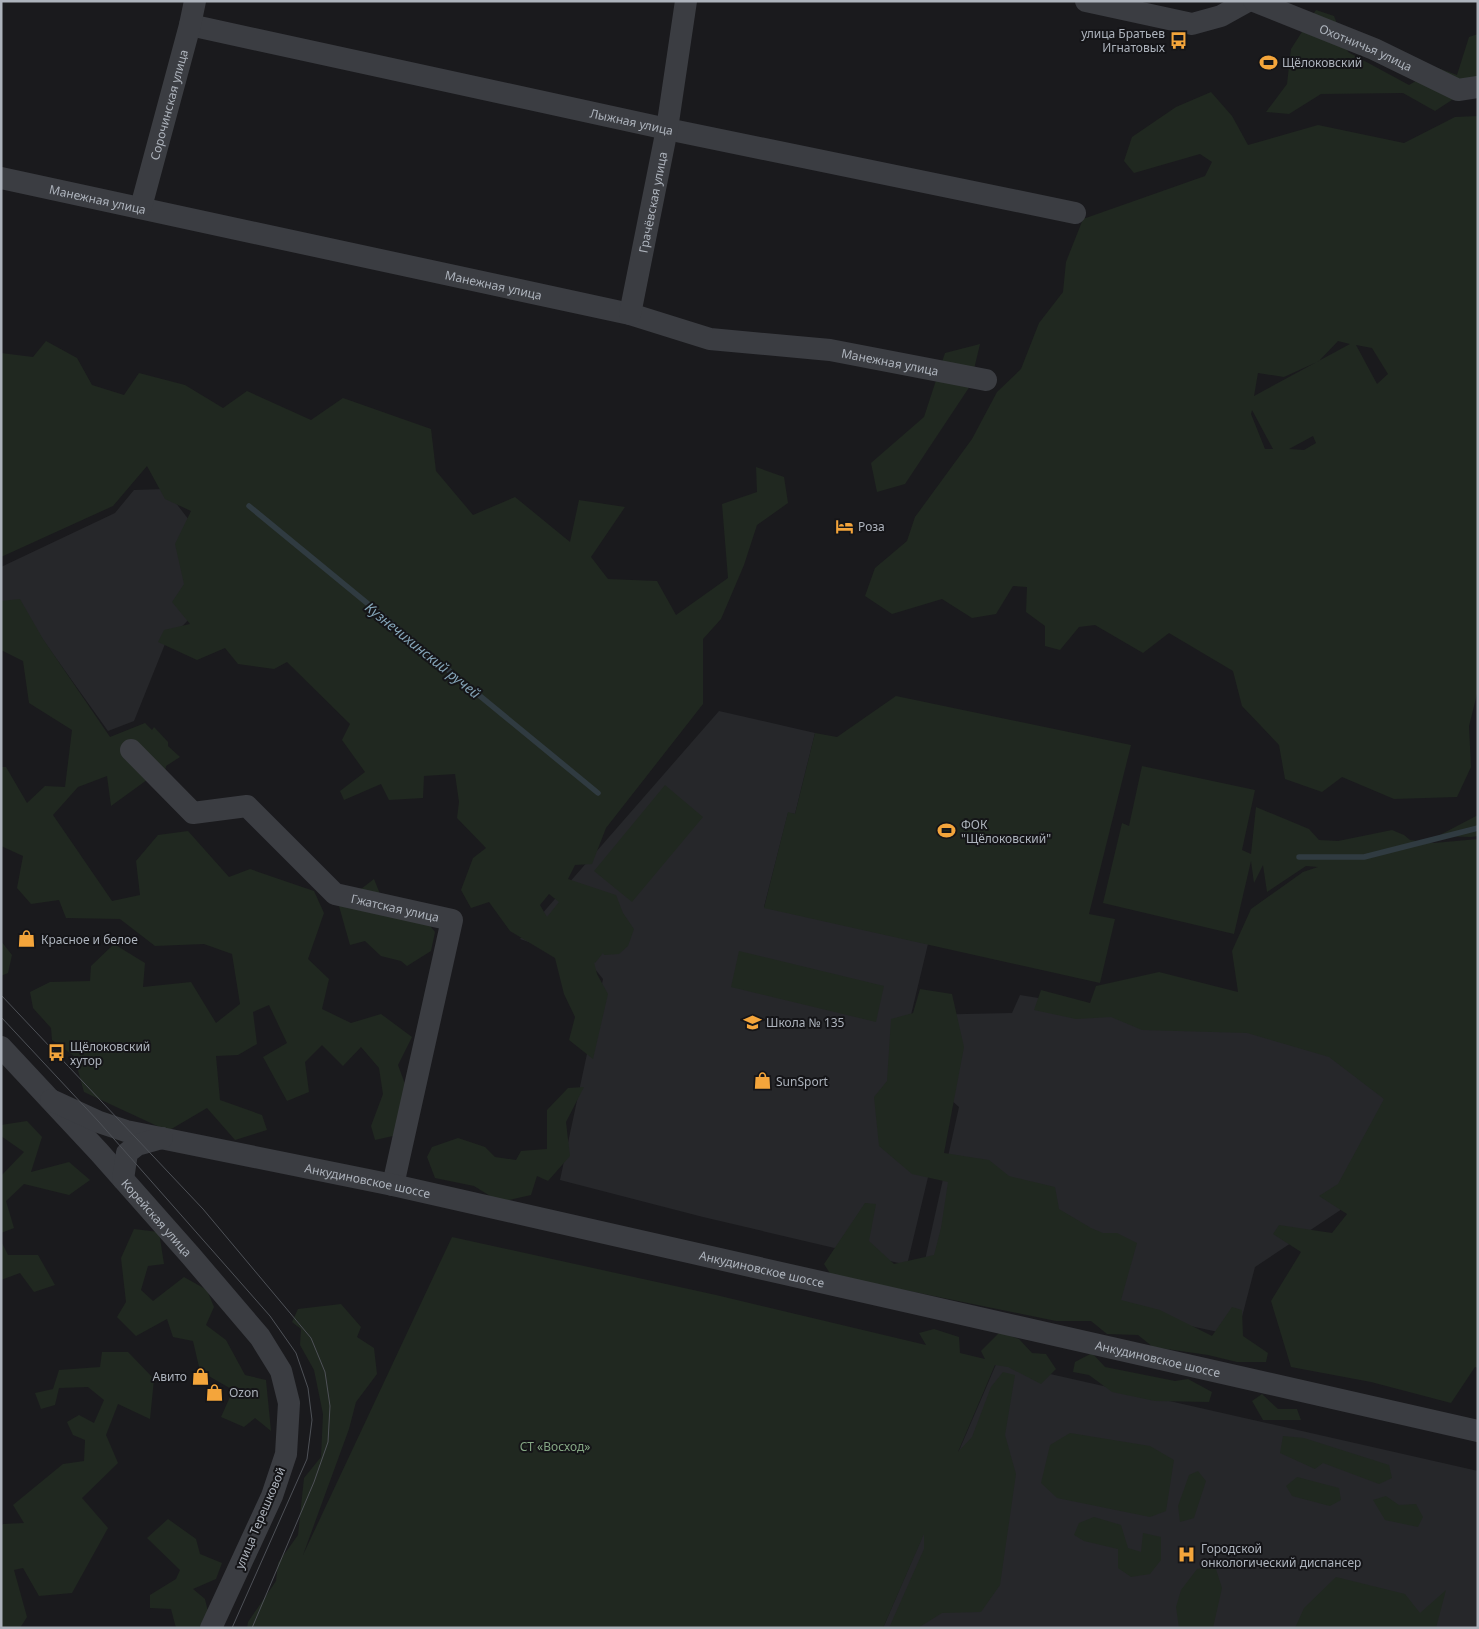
<svg xmlns="http://www.w3.org/2000/svg" width="1479" height="1629" font-family="'Noto Sans',sans-serif">
  <style>
    .built { fill: #26272a }
    .green { fill: #202820; fill-rule: evenodd }
    .lines { fill: none; stroke-linecap: round; stroke-linejoin: round }
    .stream { stroke: #303b41; stroke-width: 5.5 }
    .minor { stroke: #3b3d42; stroke-width: 22 }
    .tram { stroke: #4e5157; stroke-width: 1 }
    .labels { text-anchor: middle; dominant-baseline: central; stroke-width: 4; stroke-linejoin: round; paint-order: stroke }
    .poi-label { font-size: 12px; fill: #adb3bc; stroke: #151518; text-anchor: start }
    .street-label { font-size: 12px; fill: #adb3bc; stroke: #151518 }
    .park-label { font-size: 12px; fill: #85a784; stroke: #151518 }
    .water-label { font-size: 14px; font-style: italic; fill: #84a4b7; stroke: #151518 }
  </style>
  <rect width="100%" height="100%" fill="#1a1a1d"/>
  <!-- built -->
  <g class="built">
    <polygon points="165,489 189,520 191,617 165,644 134,721 108,731 16,602 1,607 1,567 115,513 134,490"/>
    <polygon points="719,711 815,733 795,814 788,813 764,907 928,944 899,1065 946,1102 907,1265 703,1217 560,1180 603,979 590,963 520,939"/>
    <polygon points="1020,995 1094,1007 1243,1024 1399,1073 1351,1203 1255,1267 1237,1336 923,1269 959,1107 909,1063 919,1015 1012,1013"/>
    <polygon points="997,1362 1478,1471 1478,1628 883,1628"/>
  </g>
  <!-- green -->
  <g class="green">
    <polygon points="1316,10 1334,16 1348,52 1409,85 1438,68 1457,75 1469,37 1478,34 1478,83 1435,111 1403,93 1321,94 1289,114 1266,112 1287,84 1291,49"/>
    <path d="M1211 92 1232 116 1248 145 1318 125 1404 143 1455 117 1478 116V690L1469 726 1471 767 1457 797 1394 799 1342 777 1322 792 1285 779 1279 745 1242 706 1233 671 1169 633 1143 653 1095 625 1079 627 1060 650 1045 646V626L1026 612 1027 587 1013 586 996 614 972 618 942 599 892 614 865 596 875 568 907 541 915 517 972 439 997 392 1021 369 1039 323 1063 292 1066 262 1083 219 1205 176 1212 162 1200 154 1134 173 1124 161 1132 137 1176 107ZM1338 341 1350 344 1254 396 1258 373 1284 377 1319 361ZM1356 345 1372 348 1388 374 1377 384ZM1252 410 1273 449H1265L1251 414ZM1313 436 1316 443 1304 450 1289 449Z"/>
    <path d="M46 341 77 358 92 385 124 395 139 373 185 385 223 408 247 391 311 420 343 398 431 429 436 471 473 515 515 497 570 542 579 500 625 507 591 557 608 579 657 581 676 615 728 578 722 504 757 492 756 467 784 477 788 503 757 525 744 565 721 619 703 639V704L606 828 592 864 575 865 568 879 616 895 623 913 634 929 628 946 619 954 604 955 603 953 595 963 594 962 597 974 608 994 593 1059 569 1040 575 1017 564 994 555 958 510 931 489 902 471 908 461 890 473 858 486 848 457 818 459 802 455 774 424 776 423 798 389 800 381 784 344 800 340 791 365 772 342 740 350 724 287 662 274 669 238 664 225 648 197 660 158 642 164 630 190 624 172 602 184 584 175 544 191 511 165 499 147 466 113 506 1 557V353L33 357ZM549 894 559 902 547 917 540 905Z"/>
    <polygon points="980,344 970,386 905,484 877,492 871,463 924,417 945,353"/>
    <polygon points="20,599 43,639 110,737 145,723 152,730 154,727 168,742 168,746 180,757 166,766 165,772 162,769 111,806 107,776 78,787 53,815 112,901 140,895 136,861 158,835 188,831 229,877 250,869 314,891 324,913 308,959 329,979 322,1009 351,1023 381,1014 412,1037 398,1065 408,1092 393,1136 375,1140 371,1126 383,1094 379,1068 361,1047 343,1066 322,1045 305,1062 309,1092 287,1101 263,1057 287,1043 269,1005 253,1012 257,1044 238,1055 216,1056 220,1100 262,1115 267,1130 235,1140 207,1108 168,1131 84,1092 74,1056 52,1040 51,1028 33,1008 30,992 50,982 90,981 91,966 114,944 145,963 143,987 191,982 216,1023 240,1004 232,954 204,944 155,946 120,919 66,918 59,900 31,904 17,888 23,856 1,846 1,767 6,767 27,803 45,786 65,787 72,730 29,703 23,661 1,650 1,601"/>
    <polygon points="896,696 1131,745 1089,914 1115,919 1100,983 764,908 788,812 795,814 815,733 837,737"/>
    <polygon points="1142,766 1255,790 1242,850 1251,854 1256,807 1309,829 1319,840 1338,841 1392,830 1404,835 1410,840 1434,843 1478,839 1478,1368 1475,1367 1451,1403 1371,1382 1291,1367 1271,1301 1301,1252 1273,1234 1279,1225 1332,1233 1347,1214 1319,1196 1338,1184 1384,1099 1329,1057 1247,1033 1142,1030 1111,1017 1076,1019 1034,1010 1041,990 1090,1003 1096,986 1159,972 1238,992 1232,951 1251,909 1303,872 1318,867 1306,866 1267,892 1263,865 1254,883 1251,861 1234,934 1103,903 1122,823 1129,826"/>
    <polygon points="665,785 703,817 632,902 594,871"/>
    <polygon points="1478,815 1478,836 1471,837 1438,836"/>
    <polygon points="374,879 382,899 412,903 435,932 431,951 407,966 401,961 381,956 365,941 350,945 339,906"/>
    <polygon points="1,941 12,955 8,973 1,976"/>
    <polygon points="739,951 884,986 876,1022 731,987"/>
    <polygon points="920,989 952,994 964,1047 944,1153 989,1160 1009,1176 1055,1187 1059,1209 1091,1228 1103,1233 1117,1233 1137,1243 1121,1300 1160,1310 1212,1336 1232,1307 1242,1310 1243,1336 1268,1353 1266,1362 1237,1362 1208,1355 1153,1347 1138,1335 1107,1334 1091,1321 1056,1321 831,1275 824,1264 865,1203 876,1204 869,1241 894,1264 934,1255 941,1228 948,1182 912,1174 879,1146 874,1097 887,1081 891,1019 913,1013"/>
    <polygon points="584,1087 566,1122 570,1156 548,1181 537,1176 531,1195 500,1202 474,1186 435,1178 427,1157 432,1147 458,1138 485,1147 495,1157 516,1160 521,1151 547,1149 547,1110 568,1088"/>
    <polygon points="27,1121 42,1137 31,1172 69,1162 90,1180 69,1195 24,1184 6,1201 14,1228 1,1233 1,1176 24,1152 1,1136 1,1125"/>
    <polygon points="134,1229 159,1232 164,1264 148,1266 141,1290 153,1301 184,1277 207,1290 214,1307 206,1325 226,1340 245,1375 266,1380 271,1431 255,1418 244,1427 221,1417 233,1390 200,1371 193,1341 173,1337 167,1319 136,1336 117,1317 126,1302 121,1258"/>
    <polygon points="452,1237 716,1295 926,1345 919,1333 934,1329 959,1337 960,1353 985,1359 981,1351 1000,1332 1019,1339 1032,1353 1046,1354 1056,1369 1041,1384 1008,1367 995,1365 958,1452 972,1437 991,1387 1003,1372 1015,1375 1005,1435 1016,1474 1000,1585 981,1612 942,1613 918,1628 889,1628 924,1549 924,1534 883,1628 247,1628 248,1622 276,1581 278,1563 298,1535 304,1478 321,1457 323,1414 314,1370 300,1345 301,1329 292,1322 298,1309 341,1304 361,1327 357,1337 374,1348 377,1374 356,1402 349,1429 303,1555"/>
    <polygon points="1,1241 8,1255 38,1255 55,1285 34,1292 20,1273 1,1280"/>
    <polygon points="102,1352 128,1352 154,1379 150,1419 118,1404 106,1435 118,1463 82,1498 108,1528 72,1593 39,1596 23,1568 14,1570 27,1617 20,1628 1,1628 1,1526 3,1524 24,1523 13,1505 63,1464 84,1461 85,1440 73,1435 67,1422 79,1415 94,1423 104,1400 88,1387 59,1388 55,1405 41,1409 35,1393 53,1389 59,1370 100,1367"/>
    <polygon points="1092,1353 1105,1367 1175,1381 1188,1379 1212,1392 1209,1402 1155,1401 1112,1392 1089,1375 1073,1372 1075,1362"/>
    <polygon points="1262,1394 1278,1409 1297,1409 1301,1420 1263,1420 1252,1401"/>
    <polygon points="1070,1433 1150,1446 1174,1460 1166,1511 1150,1517 1057,1498 1041,1483 1050,1445"/>
    <polygon points="1283,1436 1304,1438 1389,1465 1392,1478 1379,1484 1323,1463 1315,1469 1280,1453"/>
    <polygon points="1198,1471 1206,1481 1194,1518 1180,1522 1178,1506 1189,1475"/>
    <polygon points="1297,1477 1339,1488 1341,1500 1330,1506 1292,1496 1286,1486"/>
    <polygon points="1386,1496 1399,1505 1416,1504 1423,1517 1418,1527 1385,1520 1373,1500"/>
    <polygon points="1094,1517 1121,1525 1128,1548 1141,1552 1143,1533 1161,1537 1161,1560 1150,1574 1131,1577 1118,1568 1118,1549 1084,1541 1074,1535 1079,1523"/>
    <polygon points="168,1519 196,1539 200,1554 222,1563 216,1579 193,1589 205,1599 210,1620 200,1628 176,1628 171,1609 150,1608 150,1595 176,1579 180,1570 147,1538"/>
    <polygon points="1215,1566 1222,1588 1213,1628 1179,1628 1176,1607 1181,1590 1197,1569"/>
    <polygon points="1336,1577 1405,1594 1420,1613 1446,1590 1436,1628 1295,1628 1304,1608"/>
  </g>
  <g class="lines">
    <!-- stream -->
    <g class="stream">
      <polyline points="249,506 598,793"/>
      <polyline points="1299,857 1364,857 1478,828"/>
    </g>
    <!-- minor -->
    <g class="minor">
      <polyline points="1086,1 1192,24 1221,16 1248,1"/>
      <path id="s1" d="M1254 1 1374 49 1458 90 1478 87"/>
      <path id="s2" d="M190 25 667 129 1075 213"/>
      <path id="s3" d="M1 178 630 314 710 339 830 350 986 380"/>
      <path id="s4" d="M141 207 190 25 195 1"/>
      <path id="s5" d="M630 314 667 129 686 1"/>
      <path id="s6" d="M131 750 193 813 247 806 335 894 452 920 393 1185"/>
      <path id="s7" d="M1 1047 99 1152 191 1256 260 1337 281 1371 289 1403 286 1454 272 1496 211 1628"/>
      <path id="s8" d="M51 1100 99 1122 126 1131 393 1185 1478 1431"/>
      <polyline points="123,1179 127,1153 137,1145 162,1138"/>
    </g>
    <!-- tram -->
    <g class="tram">
      <polyline points="1,995 203,1209 311,1338 325,1372 330,1406 328,1442 314,1482 252,1628"/>
      <polyline points="1,1017 99,1122 219,1258 270,1316 296,1353 308,1388 312,1420 307,1459 232,1628"/>
    </g>
  </g>
  <!-- icons -->
  <defs>
    <symbol id="bus-bare" viewBox="-9 -9 18 18"><path d="M-5-6H5V4H4V6H2V4H-2V6H-4V4H-5ZM-3.5-4V0h7V-4ZM-3.5 1.2v1.5H-2V1.2ZM2 1.2v1.5H3.5V1.2Z" fill="#f4a53b" stroke="#151518" stroke-width="2.5" paint-order="stroke"/></symbol>
    <symbol id="stadium-bare" viewBox="-9 -9 18 18"><path d="M0-5a6.5 5 0 1 0 0 10a6.5 5 0 1 0 0-10ZM-3.5-1.8h7v3.6h-7Z" fill="#f4a53b" stroke="#151518" stroke-width="2.5" paint-order="stroke"/></symbol>
    <symbol id="hotel-bare" viewBox="-9 -9 18 18"><path d="M-6-4.5h1.5V1H6V5H4.5V3h-9V5H-6ZM-4 0a1.8 1.8 0 1 1 3.6 0ZM.5 0V-2.5h3Q6-2.5 6 0Z" fill="#f4a53b" stroke="#151518" stroke-width="2.5" paint-order="stroke"/></symbol>
    <symbol id="shop-bare" viewBox="-9 -9 18 18"><path d="M-5-2.5h2.3a2.7 3.5 0 0 1 5.4 0H5L5.5 6h-11ZM-1.5-2.5h3a1.5 2.3 0 0 0-3 0Z" fill="#f4a53b" stroke="#151518" stroke-width="2.5" paint-order="stroke"/></symbol>
    <symbol id="school-bare" viewBox="-9 -9 18 18"><path d="M0-5L7-2L0 1L-7-2ZM-4 1L0 2.5L4 1V4Q0 6-4 4Z" fill="#f4a53b" stroke="#151518" stroke-width="2.5" paint-order="stroke"/></symbol>
    <symbol id="hospital-bare" viewBox="-9 -9 18 18"><path d="M-5-5h3v3.5h4V-5h3V5h-3V1.5h-4V5h-3Z" fill="#f4a53b" stroke="#151518" stroke-width="2.5" paint-order="stroke"/></symbol>
  </defs>
  <g fill-rule="evenodd">
    <use href="#bus-bare" x="1166" y="28" width="25" height="25"/>
    <use href="#stadium-bare" x="1256" y="50" width="25" height="25"/>
    <use href="#hotel-bare" x="832" y="514" width="25" height="25"/>
    <use href="#stadium-bare" x="934" y="818" width="25" height="25"/>
    <use href="#shop-bare" x="14" y="926" width="25" height="25"/>
    <use href="#school-bare" x="740" y="1010" width="25" height="25"/>
    <use href="#bus-bare" x="44" y="1040" width="25" height="25"/>
    <use href="#shop-bare" x="750" y="1068" width="25" height="25"/>
    <use href="#shop-bare" x="188" y="1364" width="25" height="25"/>
    <use href="#shop-bare" x="202" y="1380" width="25" height="25"/>
    <use href="#hospital-bare" x="1174" y="1542" width="25" height="25"/>
  </g>
  <g class="labels">
    <!-- poi labels -->
    <g class="poi-label">
      <text x="1165" y="33" text-anchor="end">улица Братьев<tspan x="1165" dy="14">Игнатовых</tspan></text>
      <text x="1282" y="62">Щёлоковский</text>
      <text x="858" y="526">Роза</text>
      <text x="961" y="824">ФОК<tspan x="961" dy="14">"Щёлоковский"</tspan></text>
      <text x="41" y="939">Красное и белое</text>
      <text x="766" y="1022">Школа № 135</text>
      <text x="70" y="1046">Щёлоковский<tspan x="70" dy="14">хутор</tspan></text>
      <text x="776" y="1081">SunSport</text>
      <text x="187" y="1376" text-anchor="end">Авито</text>
      <text x="229" y="1392">Ozon</text>
      <text x="1201" y="1548">Городской<tspan x="1201" dy="14">онкологический диспансер</tspan></text>
    </g>
    <!-- street labels -->
    <g class="street-label">
      <text stroke="none"><textPath href="#s1" startOffset="121">Охотничья улица</textPath></text>
      <text stroke="none"><textPath href="#s4" startOffset="106">Сорочинская улица</textPath></text>
      <text stroke="none"><textPath href="#s2" startOffset="452">Лыжная улица</textPath></text>
      <text stroke="none"><textPath href="#s3" startOffset="99">Манежная улица</textPath></text>
      <text stroke="none"><textPath href="#s5" startOffset="114">Грачёвская улица</textPath></text>
      <text stroke="none"><textPath href="#s3" startOffset="504">Манежная улица</textPath></text>
      <text stroke="none"><textPath href="#s3" startOffset="909">Манежная улица</textPath></text>
      <text stroke="none"><textPath href="#s6" startOffset="329">Гжатская улица</textPath></text>
      <text stroke="none"><textPath href="#s8" startOffset="328">Анкудиновское шоссе</textPath></text>
      <text stroke="none"><textPath href="#s7" startOffset="231">Корейская улица</textPath></text>
      <text stroke="none"><textPath href="#s8" startOffset="732">Анкудиновское шоссе</textPath></text>
      <text stroke="none"><textPath href="#s8" startOffset="1138">Анкудиновское шоссе</textPath></text>
      <text transform="translate(260 1518) rotate(-67)">улица Терешковой</text>
    </g>
    <!-- park labels -->
    <g class="park-label">
      <text x="555" y="1446">СТ «Восход»</text>
    </g>
    <!-- water labels -->
    <g class="water-label">
      <text transform="translate(423 650) rotate(39)">Кузнечихинский ручей</text>
    </g>
  </g>
  <!-- border -->
  <rect width="1479" height="1629" fill="none" stroke="#adb3bc" stroke-width="5"/>
</svg>
